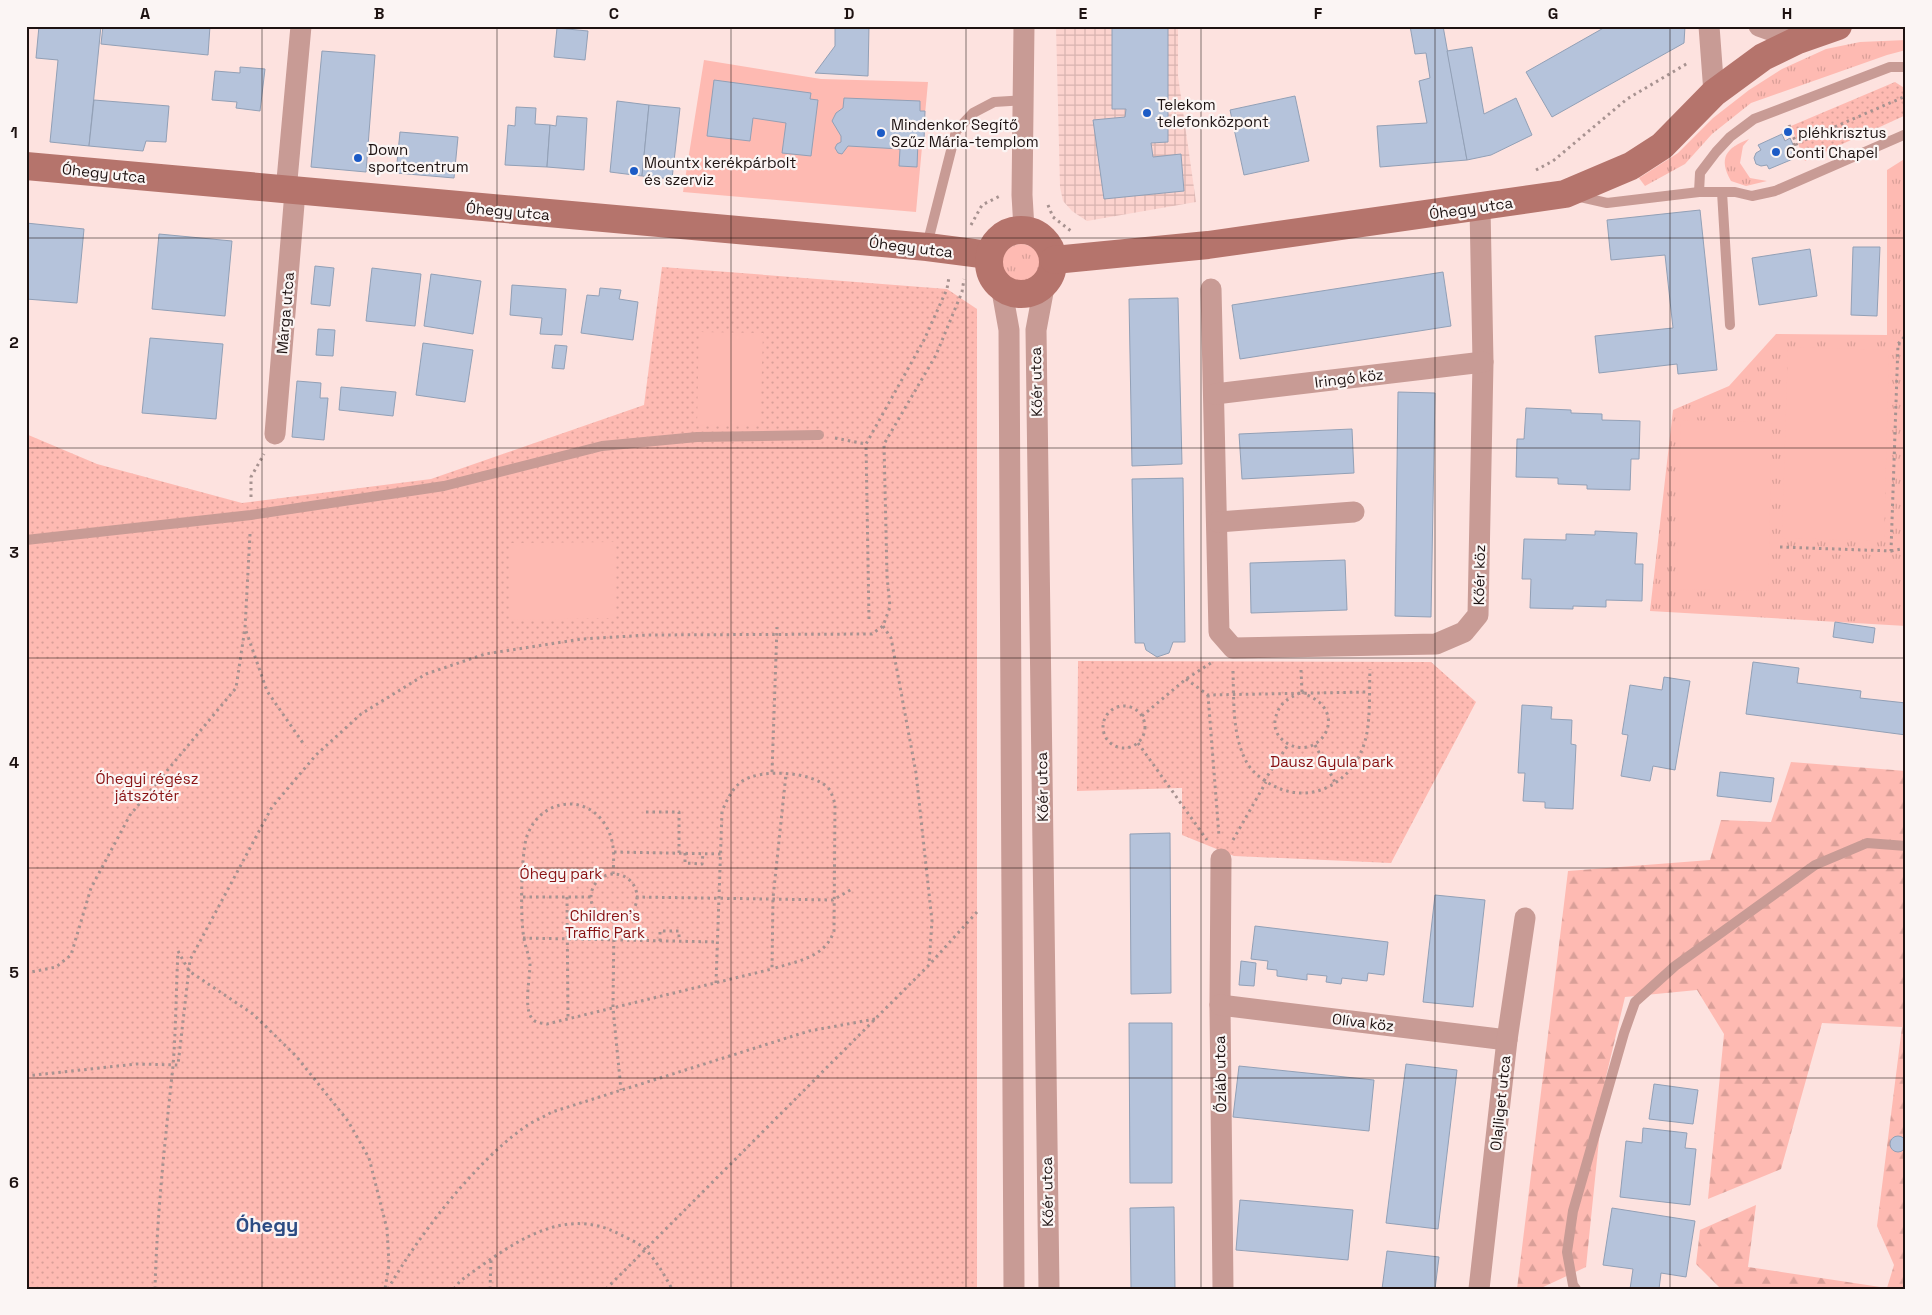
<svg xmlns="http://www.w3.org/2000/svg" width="1932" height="1315" font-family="'Space Grotesk',sans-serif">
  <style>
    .industrial { fill: url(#industrial-grid) }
    .grass { fill: url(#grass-tufts) }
    .forest { fill: url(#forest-firs) }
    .park { fill: url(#park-dots) }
    .garden { fill: #febab2 }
    .building { fill: #b5c3db; stroke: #92a0b6 }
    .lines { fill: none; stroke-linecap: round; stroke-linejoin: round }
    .path { stroke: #a79290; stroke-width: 3; stroke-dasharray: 2.5 4; stroke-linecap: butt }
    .lane { stroke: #c89b95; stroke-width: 10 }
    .street { stroke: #c89b95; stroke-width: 21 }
    .secondary { stroke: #b5746c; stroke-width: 28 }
    .grid { fill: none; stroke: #1d1211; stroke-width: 1; stroke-opacity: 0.55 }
    .poi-dot { fill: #1c5bc6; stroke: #fbf5f4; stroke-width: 2 }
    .labels { text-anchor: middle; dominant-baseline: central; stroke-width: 4.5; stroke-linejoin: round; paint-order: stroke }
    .poi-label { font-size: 15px; fill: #1d1211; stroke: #fbf5f4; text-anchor: start }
    .street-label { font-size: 15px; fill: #1d1211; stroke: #fbf5f4 }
    .park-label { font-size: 15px; fill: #891213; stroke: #fbf5f4 }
    .district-label { font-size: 20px; font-weight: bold; fill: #2b4b82; stroke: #fbf5f4 }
    .neatline { fill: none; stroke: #1d1211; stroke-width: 2 }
    .grid-label { font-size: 16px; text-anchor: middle; font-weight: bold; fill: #1d1211 }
  </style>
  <defs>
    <pattern id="industrial-grid" width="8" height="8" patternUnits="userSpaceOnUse" patternTransform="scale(1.25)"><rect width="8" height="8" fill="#fcd3ce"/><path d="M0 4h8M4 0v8" fill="none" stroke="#d8b4b0"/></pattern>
    <pattern id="grass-tufts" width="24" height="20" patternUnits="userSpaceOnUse" patternTransform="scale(1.25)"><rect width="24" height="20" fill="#febab2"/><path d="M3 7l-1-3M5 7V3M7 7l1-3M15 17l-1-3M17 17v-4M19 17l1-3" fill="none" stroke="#d99f98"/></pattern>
    <pattern id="forest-firs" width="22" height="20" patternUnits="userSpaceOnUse" patternTransform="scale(1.25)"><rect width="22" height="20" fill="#febab2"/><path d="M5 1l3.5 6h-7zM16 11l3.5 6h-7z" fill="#d99f98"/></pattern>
    <pattern id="park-dots" width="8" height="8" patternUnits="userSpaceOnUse" patternTransform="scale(1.25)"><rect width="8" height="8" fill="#febab2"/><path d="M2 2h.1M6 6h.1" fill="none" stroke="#d99f98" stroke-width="1.8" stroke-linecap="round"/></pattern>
  </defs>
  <rect width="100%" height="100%" fill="#fde2df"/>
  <!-- industrial -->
  <polygon class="industrial" points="1056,26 1178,26 1178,76 1196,202 1087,221 1072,211 1063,201 1060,187"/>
  <!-- grass -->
  <g class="grass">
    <polygon points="1906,40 1906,50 1887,55 1751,103 1712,134 1685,164 1645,186 1639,178 1678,153 1713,118 1749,90 1782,69 1826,49 1860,42"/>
    <path d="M1749 139 1743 146 1740 163 1750 178 1767 181 1746 186 1731 181C1718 158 1726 148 1749 139Z"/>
    <polygon points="1906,158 1906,626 1650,611 1673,410 1729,386 1776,334 1887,335 1887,170"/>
    <circle cx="1021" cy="263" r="19"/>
  </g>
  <!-- forest -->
  <polygon class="forest" points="1791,762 1906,771 1906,1289 1721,1289 1696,1264 1700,1230 1756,1205 1748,1267 1887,1288 1894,1265 1877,1226 1902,1027 1822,1023 1781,1169 1708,1199 1724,1034 1697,990 1625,997 1605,1081 1586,1267 1539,1289 1517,1289 1568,871 1710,860 1721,820 1771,822"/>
  <!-- park -->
  <g class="park">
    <polygon points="1895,82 1906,89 1906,115 1805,161 1791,126"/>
    <polygon points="662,267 947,289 977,309 977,1289 26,1289 26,434 97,464 242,503 431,479 644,405"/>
    <polygon points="1078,661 1431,662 1476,702 1391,863 1234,856 1182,835 1182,788 1077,791"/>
  </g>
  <!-- garden -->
  <g class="garden">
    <polygon points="704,60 821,79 928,82 916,212 683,192"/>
    <polygon points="699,332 763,333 760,426 697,425"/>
    <polygon points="1788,347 1889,350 1884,541 1782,538"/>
    <polygon points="1681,420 1772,422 1768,591 1677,589"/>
    <polygon points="615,542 616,618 510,620 509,543"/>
  </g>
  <!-- building -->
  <g class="building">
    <polygon points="39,26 101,26 89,146 50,142 58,60 36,58"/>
    <polygon points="103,26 210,26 208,55 101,44"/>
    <polygon points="832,26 869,26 868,76 815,73 835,46 835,29"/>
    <polygon points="1112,26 1168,26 1168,142 1151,143 1153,157 1181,154 1184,191 1104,199 1093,120 1125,117 1126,109 1112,109"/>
    <polygon points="1410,26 1443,26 1467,160 1380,167 1377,126 1427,123 1419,81 1430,78 1426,53 1415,54"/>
    <polygon points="1607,26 1685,26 1684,43 1552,117 1526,72"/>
    <polygon points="557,28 588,31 585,60 554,57"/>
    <polygon points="1472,47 1484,114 1516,98 1532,135 1491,155 1467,160 1447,51"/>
    <polygon points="322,51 375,55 366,172 311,167"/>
    <polygon points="240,67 265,69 260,111 236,108 237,102 212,100 215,71 240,73"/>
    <polygon points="714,80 811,93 810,99 818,100 811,156 782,153 786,123 753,118 750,141 707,136"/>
    <polygon points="1295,96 1309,161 1244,175 1230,110"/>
    <polygon points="844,98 920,101 920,111 925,111 924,141 918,141 917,167 899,166 900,149 848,146 842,154 838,153 835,148 837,144 841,142 841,136 832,121 836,113 843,108"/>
    <polygon points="94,100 169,106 166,142 146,141 143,151 89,146"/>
    <polygon points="617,101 649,105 642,176 610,172"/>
    <polygon points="649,105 680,108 672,179 642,176"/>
    <polygon points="516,107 536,108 535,124 550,125 547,167 505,165 508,125 515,126"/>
    <polygon points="557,116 587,118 584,170 547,167 550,125 556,126"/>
    <polygon points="400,132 458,137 454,178 396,173"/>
    <polygon points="1782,134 1785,141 1790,138 1796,151 1791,153 1793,159 1769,169 1767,165 1761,166 1756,164 1754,158 1756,153 1761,150 1758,145"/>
    <polygon points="1700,210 1717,370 1678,374 1677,364 1599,373 1595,336 1673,328 1665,255 1611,260 1607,220"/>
    <polygon points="26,223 84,229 77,303 26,299"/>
    <polygon points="159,234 232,241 225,316 152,309"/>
    <polygon points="1853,247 1880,247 1877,316 1851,315"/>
    <polygon points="1810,249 1817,296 1759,305 1752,258"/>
    <polygon points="315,266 334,268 330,306 311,304"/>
    <polygon points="372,268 421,274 415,326 366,321"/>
    <polygon points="1443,272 1451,326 1240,359 1232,305"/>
    <polygon points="431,274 481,281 473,334 424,326"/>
    <polygon points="512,285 566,289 562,335 540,334 542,318 510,315"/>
    <polygon points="600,288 621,290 619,299 638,302 633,340 581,333 587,295 599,296"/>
    <polygon points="1178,298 1182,464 1132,466 1129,299"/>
    <polygon points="318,329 335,330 333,356 316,355"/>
    <polygon points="150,338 223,344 216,419 142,413"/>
    <polygon points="423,343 473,350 465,402 416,395"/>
    <polygon points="555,345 567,346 564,369 552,368"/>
    <polygon points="297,381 321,383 320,398 328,398 324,440 292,437"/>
    <polygon points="341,387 396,392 393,416 339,410"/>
    <polygon points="1398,392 1435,393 1431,617 1395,616"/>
    <polygon points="1526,408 1571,410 1571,413 1602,414 1602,420 1640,421 1639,459 1631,459 1630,490 1587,489 1587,485 1558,484 1558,478 1516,477 1517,439 1524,439"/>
    <polygon points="1352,429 1354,473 1242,479 1239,434"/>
    <polygon points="1183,478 1185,642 1173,642 1169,653 1157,657 1146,650 1144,643 1135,643 1132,479"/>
    <polygon points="1595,531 1637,533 1635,564 1643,564 1642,601 1606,600 1606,607 1573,606 1573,609 1530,608 1531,579 1522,579 1524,539 1566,540 1566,534 1595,535"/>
    <polygon points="1345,560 1347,610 1251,613 1250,563"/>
    <polygon points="1835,622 1875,628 1873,643 1833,637"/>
    <polygon points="1753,662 1799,668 1797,683 1861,691 1860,698 1906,703 1906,735 1746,714"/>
    <polygon points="1664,677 1690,681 1675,770 1653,766 1650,781 1621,776 1628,735 1622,734 1630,685 1662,690"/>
    <polygon points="1522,705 1552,707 1551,719 1572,720 1571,744 1576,745 1573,809 1545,808 1545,802 1523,801 1525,773 1518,773"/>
    <polygon points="1720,772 1774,778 1771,802 1717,796"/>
    <polygon points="1170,833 1171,993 1131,994 1130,834"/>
    <polygon points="1435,895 1485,900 1473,1007 1423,1002"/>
    <polygon points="1255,926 1388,942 1384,975 1368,973 1367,981 1342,978 1341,984 1326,982 1327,976 1307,974 1307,980 1277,976 1277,970 1267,969 1268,961 1251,959"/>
    <polygon points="1241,961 1256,963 1254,986 1239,985"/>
    <polygon points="1129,1023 1172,1023 1172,1183 1130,1183"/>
    <polygon points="1406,1064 1457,1070 1438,1229 1386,1223"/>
    <polygon points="1239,1066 1374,1080 1369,1131 1233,1117"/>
    <polygon points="1654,1084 1698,1090 1693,1124 1649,1119"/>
    <polygon points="1643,1128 1687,1133 1685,1148 1696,1149 1690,1205 1620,1197 1626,1141 1642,1143"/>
    <circle cx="1898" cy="1144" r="8"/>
    <polygon points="1240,1200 1353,1210 1348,1260 1236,1250"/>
    <polygon points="1174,1207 1175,1289 1131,1289 1130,1208"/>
    <polygon points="1612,1208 1695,1221 1686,1277 1661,1273 1659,1289 1630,1289 1633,1269 1603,1265"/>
    <polygon points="1387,1251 1439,1257 1435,1289 1382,1289"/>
  </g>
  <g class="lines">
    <!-- path -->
    <g class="path">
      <polyline points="1789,125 1802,159"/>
      <polyline points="924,127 938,128"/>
      <polyline points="1793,145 1906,96"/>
      <polyline points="1536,170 1553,161 1627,99 1688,63"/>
      <polyline points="1048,205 1053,217 1071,231"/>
      <polyline points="971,225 982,205 1000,196"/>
      <polyline points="1898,344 1906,344"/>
      <polyline points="835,438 866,444"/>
      <polyline points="251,497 251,477 264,454"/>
      <polyline points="250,534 245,628 267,691 305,746"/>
      <polyline points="1780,547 1891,551 1898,344 1906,335"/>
      <polyline points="1891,551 1906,548"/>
      <polyline points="869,619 866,444 924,340 947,289 949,277"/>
      <polyline points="883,626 891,638 916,773 932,921 929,964"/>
      <polyline points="1301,670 1302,692"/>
      <path d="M1233 671C1234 701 1232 734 1246 761 1251 772 1264 781 1274 786 1313 806 1354 781 1365 741 1371 721 1369 690 1370 669"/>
      <polyline points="1186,679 1208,695 1369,692"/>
      <path d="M1302 692C1307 695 1314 698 1319 702 1345 725 1312 763 1284 741 1277 736 1274 728 1275 721 1278 703 1287 699 1302 692Z"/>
      <polyline points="1208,695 1219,836"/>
      <circle cx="1124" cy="727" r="21"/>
      <polyline points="1142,716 1186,679 1214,661"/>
      <polyline points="1138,743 1207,840"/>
      <polyline points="1315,745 1336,784"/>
      <polyline points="772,772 777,627"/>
      <polyline points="1264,781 1288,745"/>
      <polyline points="646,812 679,812 679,853"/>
      <polyline points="1233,840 1266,782"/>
      <polyline points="614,852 721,854"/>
      <polyline points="685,853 685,863 702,864 703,853"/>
      <path d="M613 874C614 857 615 841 606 826 586 792 540 799 527 836 521 852 520 921 524 938 525 947 529 954 530 964 530 977 524 1006 531 1017 534 1023 541 1023 547 1024L772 969 773 898 786 774"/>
      <circle cx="614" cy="897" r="23"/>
      <polyline points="523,897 591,897"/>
      <polyline points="567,897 568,1019"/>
      <polyline points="636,897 833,900 852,889"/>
      <polyline points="614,920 613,1008 621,1090"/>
      <polyline points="523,938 718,942"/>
      <polyline points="660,941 660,931 679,931 679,941"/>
      <polyline points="178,951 189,971 253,1014 296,1056 348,1121 369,1158 387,1229 389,1264 385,1289"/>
      <polyline points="26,973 56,967 71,955 91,888 130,815 236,688 245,628"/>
      <path d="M716 983 722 811C727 800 732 789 741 782 759 768 814 771 829 789 832 793 833 799 835 803L834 931C825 958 797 961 772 969"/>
      <polyline points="26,1076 136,1064 178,1065 190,960 272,807 316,755 361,714 426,674 485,654 582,639 648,635 872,634 883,626 890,607 887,576 884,444 936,355 962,292 964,279"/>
      <path d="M155 1289C157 1213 165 1141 173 1066 176 1028 176 990 178 952"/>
      <path d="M388 1289C418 1236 473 1165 522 1129 531 1122 542 1118 552 1112L809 1031 875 1019"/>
      <path d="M454 1289 460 1281C507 1248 561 1202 621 1235 629 1239 641 1244 647 1251 657 1262 665 1276 672 1289"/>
      <polyline points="490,1289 491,1260"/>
      <polyline points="606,1289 929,965 977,912"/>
    </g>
    <!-- lane -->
    <g class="lane">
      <polyline points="1699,192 1700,173 1716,152 1730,137 1754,119 1890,67 1906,67"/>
      <polyline points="1722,192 1730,325"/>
      <polyline points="1576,196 1607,203 1699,192 1735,192 1752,196 1775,191 1906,134"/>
      <polyline points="927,245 956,131 973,113 994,102 1024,100"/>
      <polyline points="26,540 251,515 444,486 602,446 697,437 819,435"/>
      <polyline points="1576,1289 1573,1285 1567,1252 1573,1211 1624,1033 1635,1002 1675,966 1815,865 1867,843 1906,846"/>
    </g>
    <!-- street -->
    <g class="street">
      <polyline points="1024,26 1022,195 1024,229"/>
      <polyline points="1709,26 1714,93"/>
      <polyline points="1759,26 1798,40"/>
      <polyline points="286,191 301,26"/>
      <polyline points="1044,287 1036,330 1049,1289"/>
      <polyline points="1211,289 1219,632 1233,648 1436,644 1464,632 1478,615 1483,362 1480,207"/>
      <polyline points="1002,291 1009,330 1014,1289"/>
      <polyline points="1215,394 1483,362"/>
      <polyline points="275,434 295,192"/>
      <polyline points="1218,522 1354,512"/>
      <polyline points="1221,859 1220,1005 1223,1289"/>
      <polyline points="1220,1005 1507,1040"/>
      <polyline points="1479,1289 1507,1040 1525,918"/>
    </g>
    <!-- secondary -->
    <g class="secondary">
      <polyline points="26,166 927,247 989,255"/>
      <circle cx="1021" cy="262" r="32"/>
      <polyline points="1054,260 1208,245 1565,194 1631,166 1662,146 1714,93 1763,57 1798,40 1838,26"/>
    </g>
  </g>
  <!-- grid -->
  <path class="grid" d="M262 26V1289M497 26V1289M731 26V1289M966 26V1289M1201 26V1289M1435 26V1289M1670 26V1289M26 238H1906M26 448H1906M26 658H1906M26 868H1906M26 1078H1906"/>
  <!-- markers -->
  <g class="poi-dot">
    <circle cx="1147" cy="113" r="5"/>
    <circle cx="1788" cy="132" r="5"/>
    <circle cx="881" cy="133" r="5"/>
    <circle cx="1776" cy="152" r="5"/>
    <circle cx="358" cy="158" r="5"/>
    <circle cx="634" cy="171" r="5"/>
  </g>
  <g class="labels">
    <!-- poi labels -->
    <g class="poi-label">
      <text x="1157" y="104">Telekom<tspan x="1157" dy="17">telefonközpont</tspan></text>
      <text x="891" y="124">Mindenkor Segítő<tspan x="891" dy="17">Szűz Mária-templom</tspan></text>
      <text x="1798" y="132">pléhkrisztus</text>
      <text x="368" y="149">Down<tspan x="368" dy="17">sportcentrum</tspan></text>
      <text x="1786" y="152">Conti Chapel</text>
      <text x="644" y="162">Mountx kerékpárbolt<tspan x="644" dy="17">és szerviz</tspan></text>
    </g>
    <!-- street labels -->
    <g class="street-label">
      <text transform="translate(104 173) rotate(6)">Óhegy utca</text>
      <text transform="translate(1471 208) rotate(-8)">Óhegy utca</text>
      <text transform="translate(508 211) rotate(5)">Óhegy utca</text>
      <text transform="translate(911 247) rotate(7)">Óhegy utca</text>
      <text transform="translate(285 313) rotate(-85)">Márga utca</text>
      <text transform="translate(1349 378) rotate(-7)">Iringó köz</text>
      <text transform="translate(1036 382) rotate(-91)">Kőér utca</text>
      <text transform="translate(1479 575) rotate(-89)">Kőér köz</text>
      <text transform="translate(1042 787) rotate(-91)">Kőér utca</text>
      <text transform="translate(1363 1022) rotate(7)">Olíva köz</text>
      <text transform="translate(1220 1074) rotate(-91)">Őzláb utca</text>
      <text transform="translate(1500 1103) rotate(-84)">Olajliget utca</text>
      <text transform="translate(1047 1192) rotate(-91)">Kőér utca</text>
    </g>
    <!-- park labels -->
    <g class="park-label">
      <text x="1332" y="761">Dausz Gyula park</text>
      <text x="147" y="778">Óhegyi régész<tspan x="147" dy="17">játszótér</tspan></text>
      <text x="561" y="873">Óhegy park</text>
      <text x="605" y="915">Children's<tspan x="605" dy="17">Traffic Park</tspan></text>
    </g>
    <!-- district labels -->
    <g class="district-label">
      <text x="267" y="1225">Óhegy</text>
    </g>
  </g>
  <!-- border -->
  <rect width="1932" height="1315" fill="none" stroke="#fbf5f4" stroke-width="55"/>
  <rect x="28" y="28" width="1876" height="1260" class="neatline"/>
  <g class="grid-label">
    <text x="145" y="19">A</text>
    <text x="379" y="19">B</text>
    <text x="614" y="19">C</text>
    <text x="849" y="19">D</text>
    <text x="1083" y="19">E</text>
    <text x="1318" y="19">F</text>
    <text x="1553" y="19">G</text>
    <text x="1787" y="19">H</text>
    <text x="14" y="138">1</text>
    <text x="14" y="348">2</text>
    <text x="14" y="558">3</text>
    <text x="14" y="768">4</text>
    <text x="14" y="978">5</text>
    <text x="14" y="1188">6</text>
  </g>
</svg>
